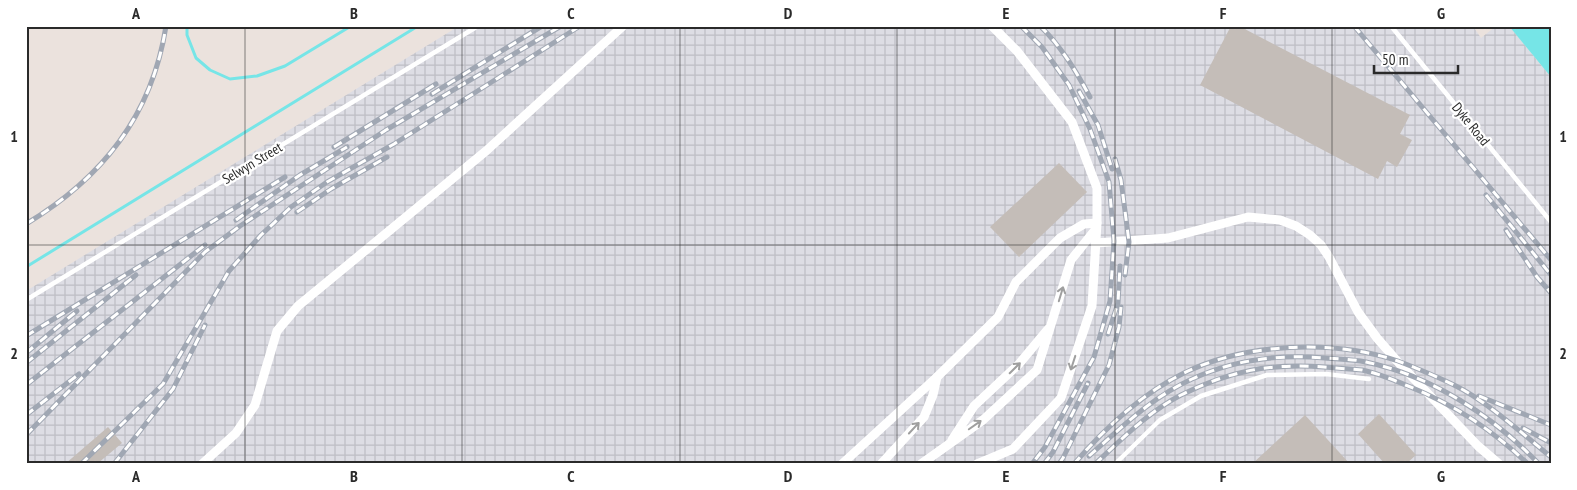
<svg xmlns="http://www.w3.org/2000/svg" width="1577" height="490" font-family="'PT Sans Narrow',sans-serif">
  <style>
    .industrial { fill: url(#industrial-grid) }
    .water { fill: #76e5e7 }
    .lines { fill: none; stroke-linecap: round; stroke-linejoin: round }
    .stream { stroke: #76e5e7; stroke-width: 3 }
    .building { fill: #c4bdb8 }
    .lane { stroke: #fff; stroke-width: 4.5 }
    .street { stroke: #fff; stroke-width: 9 }
    .rail-casing { stroke: #a0a7b3; stroke-width: 5 }
    .rail { stroke: #fff; stroke-width: 3; stroke-dasharray: 9; stroke-linecap: butt }
    .oneway { stroke: #9f9f9f }
    .grid { fill: none; stroke: #2a2a2a; stroke-width: 1; stroke-opacity: 0.55 }
    .labels { text-anchor: middle; dominant-baseline: central; stroke-width: 4.5; stroke-linejoin: round; paint-order: stroke }
    .street-label { font-size: 14px; fill: #2a2a2a; stroke: #fff }
    .neatline { fill: none; stroke: #2a2a2a; stroke-width: 2 }
    .grid-label { font-size: 16px; text-anchor: middle; font-weight: bold; fill: #2a2a2a }
  </style>
  <defs>
    <pattern id="industrial-grid" width="8" height="8" patternUnits="userSpaceOnUse" patternTransform="scale(1.25)"><rect width="8" height="8" fill="#dddde4"/><path d="M0 4h8M4 0v8" fill="none" stroke="#bebec4"/></pattern>
  </defs>
  <rect width="100%" height="100%" fill="#ebe2dd"/>
  <!-- industrial -->
  <polygon class="industrial" points="459,26 1473,26 1481,38 1496,26 1509,26 1551,77 1551,464 26,464 26,291"/>
  <!-- water -->
  <polygon class="water" points="1509,26 1551,26 1551,77"/>
  <g class="lines">
    <!-- stream -->
    <g class="stream">
      <polyline points="187,26 187,35 196,58 210,70 230,79 257,76 285,66 351,26"/>
      <polyline points="26,267 418,26"/>
    </g>
  </g>
  <!-- building -->
  <g class="building">
    <polygon points="1231,26 1239,26 1410,115 1400,134 1412,140 1397,167 1387,161 1378,179 1200,85"/>
    <polygon points="1059,163 1087,192 1019,257 990,227"/>
    <polygon points="1379,414 1416,455 1406,464 1385,464 1358,434"/>
    <polygon points="1305,415 1350,464 1252,464"/>
    <polygon points="108,427 122,443 97,464 65,464"/>
  </g>
  <g class="lines">
    <!-- lane -->
    <g class="lane">
      <polyline points="1391,26 1551,222"/>
      <polyline points="26,300 478,26"/>
      <polyline points="1115,464 1160,420 1201,396 1267,375 1326,374 1369,379"/>
    </g>
    <!-- street -->
    <g class="street">
      <polyline points="1095,243 1168,238 1248,217 1280,220 1296,226 1310,235 1321,245 1329,257 1358,312 1377,338 1397,361 1478,446 1499,464"/>
      <polyline points="952,440 974,406 1019,364 1048,329"/>
      <polyline points="202,464 236,433 255,405 277,331 298,306 486,151 623,26"/>
      <polyline points="842,464 937,377 998,317 1016,282 1060,238 1084,224 1097,223"/>
      <polyline points="881,464 924,417 933,395 937,377"/>
      <polyline points="921,464 983,420 1037,370 1071,260 1095,230"/>
      <polyline points="977,464 1013,449 1061,398 1092,306 1097,223 1097,188 1072,122 1017,51 992,26"/>
    </g>
    <defs>
      <g id="rail">
        <polyline points="1021,26 1042,47 1069,85 1090,129 1109,182 1114,241 1110,301 1094,357 1045,447 1032,464"/>
        <path d="M1040 26C1061 46 1076 71 1090 97"/>
        <polyline points="1354,26 1551,260"/>
        <polyline points="1079,91 1098,125 1112,169"/>
        <polyline points="432,94 542,26"/>
        <polyline points="334,147 436,84"/>
        <polyline points="1115,159 1121,180 1129,242 1125,275"/>
        <polyline points="1486,195 1551,275"/>
        <polyline points="297,212 331,189 387,157"/>
        <polyline points="236,220 300,175 347,147"/>
        <path d="M26 224C102 178 152 116 166 26"/>
        <polyline points="1506,230 1537,277 1551,293"/>
        <polyline points="1108,334 1118,303 1120,266"/>
        <polyline points="26,336 285,177"/>
        <polyline points="26,353 77,311"/>
        <polyline points="26,363 136,275"/>
        <polyline points="26,385 205,245"/>
        <polyline points="1479,396 1551,425"/>
        <polyline points="26,415 79,374"/>
        <polyline points="1523,428 1551,443"/>
        <polyline points="26,435 205,252 240,226 386,130 561,26"/>
        <path d="M1089 456C1121 428 1152 397 1192 379 1233 360 1279 354 1325 358 1338 359 1353 359 1366 362 1432 376 1493 416 1539 464"/>
        <polyline points="81,464 163,384 229,271 261,235 291,207 327,182 394,144 580,26"/>
        <polyline points="114,464 173,389 205,325"/>
        <polyline points="1044,464 1053,452 1088,383"/>
        <polyline points="1059,464 1063,458 1109,365 1119,327 1121,307"/>
        <path d="M1074 464C1105 428 1141 394 1184 373 1245 343 1333 339 1398 361 1416 368 1436 376 1454 385 1485 400 1523 434 1551 457"/>
        <path d="M1095 464C1122 439 1148 412 1181 395 1229 371 1270 363 1324 367 1336 368 1349 369 1362 370 1377 373 1394 380 1408 386 1455 405 1491 429 1528 464"/>
      </g>
    </defs>
    <!-- rail casing -->
    <use href="#rail" class="rail-casing"/>
    <!-- rail -->
    <use href="#rail" class="rail"/>
  </g>
  <!-- one-way arrows -->
  <defs><path id="oneway-shaft" d="M-6 0H5M1.5-3L5.5 0L1.5 3" fill="none" stroke-width="1.6" stroke-linecap="round" stroke-linejoin="round" transform="scale(1.25)"/></defs>
  <g class="oneway">
    <use href="#oneway-shaft" transform="translate(1061 294) rotate(-73)"/>
    <use href="#oneway-shaft" transform="translate(1073 363) rotate(108)"/>
    <use href="#oneway-shaft" transform="translate(1015 368) rotate(-45)"/>
    <use href="#oneway-shaft" transform="translate(975 425) rotate(-35)"/>
    <use href="#oneway-shaft" transform="translate(914 428) rotate(-47)"/>
  </g>
  <!-- grid -->
  <path class="grid" d="M245 26V464M462 26V464M680 26V464M897 26V464M1115 26V464M1332 26V464M26 245H1551"/>
  <g class="labels">
    <!-- street labels -->
    <g class="street-label">
      <text transform="translate(1471 124) rotate(51)">Dyke Road</text>
      <text transform="translate(252 163) rotate(-31)">Selwyn Street</text>
    </g>
  </g>
  <!-- border -->
  <rect width="1577" height="490" fill="none" stroke="#ffffff" stroke-width="55"/>
  <!-- scale -->
  <path d="M1374 65v8h84v-8" fill="none" stroke="#2a2a2a" stroke-width="2.5"/>
  <text x="1382" y="65" font-size="15" fill="#2a2a2a" stroke="#ffffff" stroke-width="4" paint-order="stroke">50 m</text>
  <rect x="28" y="28" width="1522" height="434" class="neatline"/>
  <g class="grid-label">
    <text x="136" y="19">A</text>
    <text x="354" y="19">B</text>
    <text x="571" y="19">C</text>
    <text x="788" y="19">D</text>
    <text x="1006" y="19">E</text>
    <text x="1223" y="19">F</text>
    <text x="1441" y="19">G</text>
    <text x="14" y="142">1</text>
    <text x="1563" y="142">1</text>
    <text x="14" y="359">2</text>
    <text x="1563" y="359">2</text>
    <text x="136" y="482">A</text>
    <text x="354" y="482">B</text>
    <text x="571" y="482">C</text>
    <text x="788" y="482">D</text>
    <text x="1006" y="482">E</text>
    <text x="1223" y="482">F</text>
    <text x="1441" y="482">G</text>
  </g>
</svg>
